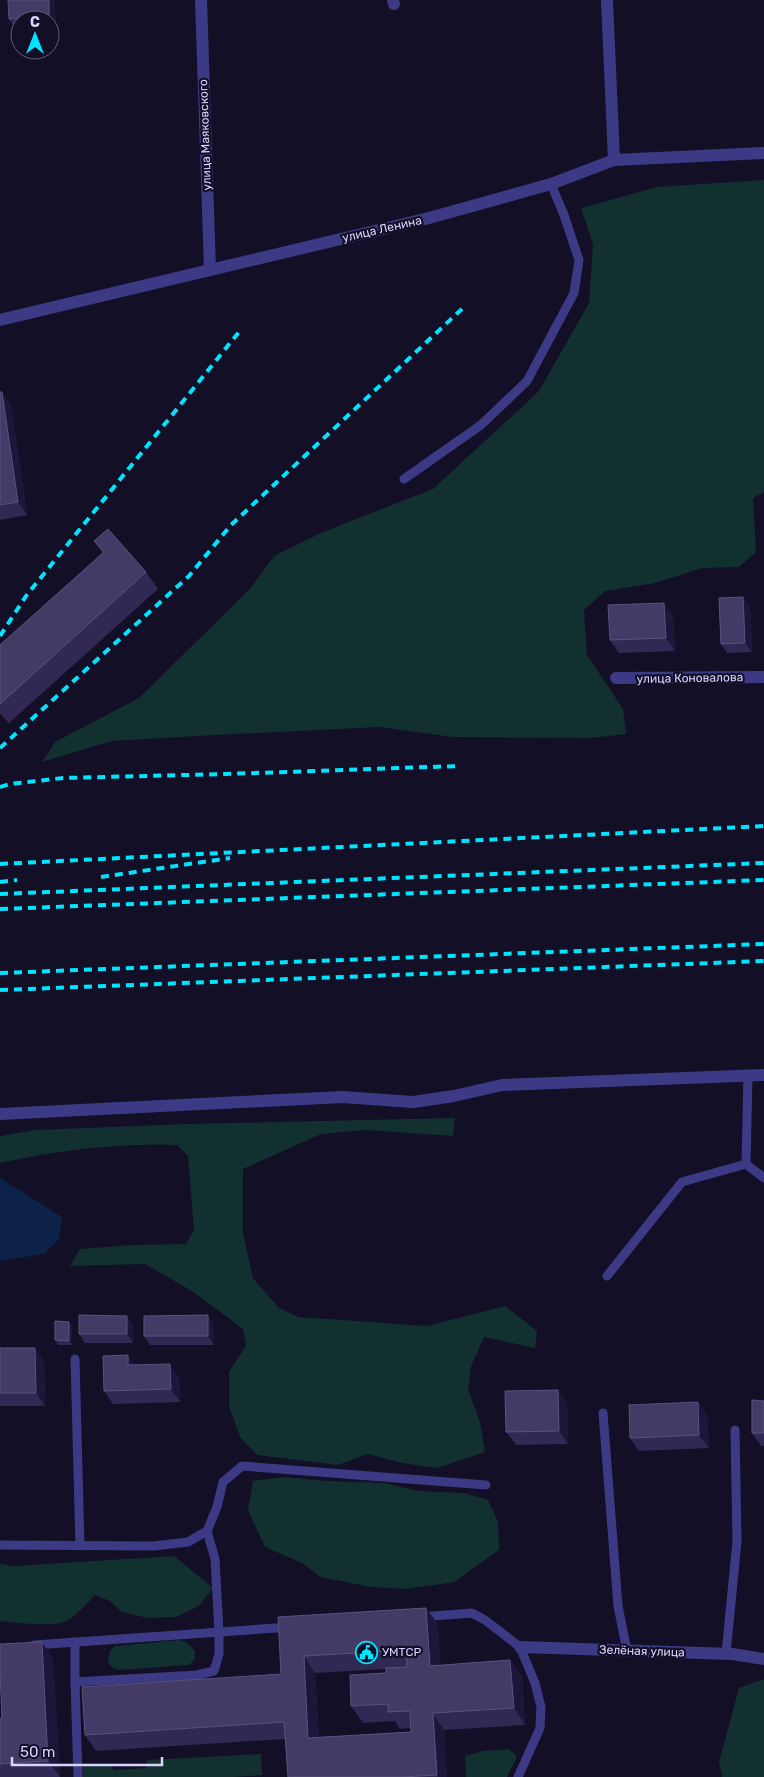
<svg xmlns="http://www.w3.org/2000/svg" width="764" height="1777" font-family="Rubik,sans-serif">
  <style>
    .green { fill: #12302f }
    .water { fill: #0c2248 }
    .lines { fill: none; stroke-linecap: round; stroke-linejoin: round }
    .service { stroke: #3d3a85; stroke-width: 9 }
    .minor { stroke: #3d3a85; stroke-width: 12 }
    .tertiary { stroke: #3d3a85; stroke-width: 12 }
    .rail { stroke: #00e5ff; stroke-width: 4; stroke-dasharray: 8 6; stroke-linecap: butt }
    .wall { fill: #312854; fill-rule: evenodd }
    .shaded-wall { fill: #1d163a }
    .building { fill: #433a66; stroke: #5a527e; fill-rule: evenodd }
    .labels { text-anchor: middle; dominant-baseline: central; stroke-width: 4.5; stroke-linejoin: round; paint-order: stroke }
    .street-label { font-size: 12px; fill: #d9d4ff; stroke: #130f26 }
    .poi-label { font-size: 12px; fill: #d9d4ff; stroke: #130f26; text-anchor: start }
  </style>
  <rect width="100%" height="100%" fill="#130f26"/>
  <!-- green -->
  <g class="green">
    <polygon points="764,180 764,492 753,498 756,552 739,567 702,568 655,583 605,591 584,610 587,655 623,709 626,734 591,738 453,737 379,727 197,736 112,741 42,762 55,742 139,698 249,590 274,556 323,532 433,489 539,391 589,303 593,244 581,208 657,187"/>
    <path d="M455 1118 453 1136 366 1130 321 1134 243 1169V1233L253 1278 279 1308 299 1317 427 1326 505 1306 537 1331 535 1348 484 1337 471 1367 468 1389 480 1422 485 1452 437 1468 402 1463 368 1454 338 1465 257 1455 240 1437 229 1406V1372L246 1346 243 1329 195 1293 145 1264 70 1266 80 1249 131 1245 186 1244 194 1230 188 1156 177 1145C117 1143 58 1150 0 1163V1136L36 1130 187 1124Z"/>
    <polygon points="283,1477 328,1481 385,1483 419,1491 464,1493 488,1500 498,1522 499,1550 454,1582 407,1589 371,1587 320,1577 304,1564 265,1547 248,1510 253,1481"/>
    <path d="M174 1556 213 1588 199 1606 176 1617 148 1618 122 1612 110 1601 95 1595C86 1604 77 1615 66 1621 56 1627 12 1623 0 1621V1564L14 1566Z"/>
    <path d="M179 1640 186 1642 195 1651C195 1658 195 1662 188 1665L119 1670 113 1668 108 1663 110 1651 115 1646Z"/>
    <polygon points="764,1679 764,1777 722,1777 719,1762 739,1688"/>
    <polygon points="509,1749 516,1755 516,1759 507,1777 466,1777 465,1756 483,1751"/>
    <polygon points="261,1754 262,1775 234,1777 83,1777 83,1765 110,1765 114,1770 146,1768 147,1760"/>
  </g>
  <!-- water -->
  <polygon class="water" points="0,1178 62,1217 59,1239 44,1254 0,1261"/>
  <g class="lines">
    <!-- service -->
    <g class="service">
      <polyline points="404,479 481,425 527,381 574,293 579,260 564,215 551,184"/>
      <polyline points="746,1164 748,1075"/>
      <polyline points="607,1276 682,1182 746,1164 764,1178"/>
      <polyline points="75,1359 80,1546"/>
      <polyline points="603,1413 618,1606 627,1651"/>
      <polyline points="0,1545 154,1546 188,1542 207,1531 217,1507 223,1482 242,1466 486,1485"/>
      <polyline points="420,1617 472,1613 485,1620 520,1647 535,1683 541,1707 540,1728 518,1777"/>
      <polyline points="75,1642 75,1682 197,1675 214,1671 219,1654 219,1632 215,1559 207,1531"/>
      <polyline points="34,1645 290,1627"/>
      <polyline points="726,1654 737,1541 735,1430"/>
      <polyline points="75,1682 78,1777"/>
    </g>
    <!-- minor -->
    <g class="minor">
      <polyline points="201,0 210,270"/>
      <polyline points="393,0 394,4"/>
      <polyline points="616,678 764,677"/>
      <polyline points="0,1114 342,1097 413,1102 454,1096 502,1085 764,1075"/>
      <polyline points="520,1647 732,1654 764,1659"/>
    </g>
    <!-- tertiary -->
    <g class="tertiary">
      <polyline points="607,0 614,160"/>
      <polyline points="0,320 429,218 551,184 614,160 764,153"/>
    </g>
    <!-- rail -->
    <g class="rail">
      <polyline points="0,636 26,596 239,332"/>
      <polyline points="0,748 189,576 231,525 464,307"/>
      <polyline points="0,787 10,784 63,778 226,774 459,766"/>
      <polyline points="0,864 764,826"/>
      <polyline points="101,877 230,858"/>
      <polyline points="0,882 17,880"/>
      <polyline points="0,894 764,863"/>
      <polyline points="0,909 764,880"/>
      <polyline points="0,973 764,944"/>
      <polyline points="0,990 764,961"/>
    </g>
  </g>
  <!-- wall -->
  <g class="wall">
    <polygon points="54,0 56,26 50,26 50,20 20,20 20,28 15,28 9,19"/>
    <polygon points="0,392 11,405 27,515 0,520"/>
    <polygon points="94,541 146,572 158,589 9,723 0,714 0,645 103,553"/>
    <polygon points="743,597 750,606 752,652 727,653 721,644"/>
    <polygon points="673,616 675,651 619,653 610,640"/>
    <polygon points="127,1316 133,1325 133,1343 85,1343 79,1334"/>
    <polygon points="214,1324 214,1345 150,1345 144,1336"/>
    <polygon points="72,1326 72,1345 58,1345 55,1340"/>
    <polygon points="0,1348 44,1361 45,1406 0,1406"/>
    <polygon points="135,1365 179,1377 180,1402 113,1404 104,1391"/>
    <polygon points="558,1390 567,1403 568,1444 516,1445 506,1432"/>
    <polygon points="764,1401 764,1446 761,1446 752,1433"/>
    <polygon points="698,1402 707,1415 709,1448 639,1451 630,1438"/>
    <path d="M278 1617 438 1624 440 1665 510 1660 522 1677 525 1725 444 1730 447 1777H288L285 1739 96 1751 85 1735 281 1674ZM386 1669V1673L351 1706 363 1723 395 1721 400 1729 411 1728V1732L319 1737 315 1673Z"/>
    <polygon points="53,1659 60,1777 0,1777 0,1719 2,1718"/>
  </g>
  <!-- shaded-wall -->
  <g class="shaded-wall">
    <polygon points="49,0 54,0 56,26 49,17"/>
    <polygon points="2,392 11,405 27,515 18,502"/>
    <polygon points="743,597 750,606 752,652 745,643"/>
    <polygon points="664,603 673,616 675,651 666,638"/>
    <polygon points="208,1315 214,1324 214,1345 208,1336"/>
    <polygon points="127,1316 133,1325 133,1343 127,1334"/>
    <polygon points="69,1322 72,1326 72,1345 69,1341"/>
    <polygon points="35,1348 44,1361 45,1406 36,1393"/>
    <polygon points="128,1355 137,1368 128,1365"/>
    <polygon points="170,1364 179,1377 180,1402 171,1389"/>
    <polygon points="558,1390 567,1403 568,1444 559,1431"/>
    <polygon points="698,1402 707,1415 709,1448 699,1435"/>
    <polygon points="426,1608 438,1624 441,1682 430,1666"/>
    <polygon points="42,1642 53,1659 60,1777 48,1761"/>
    <polygon points="304,1656 315,1673 320,1754 308,1738"/>
    <polygon points="510,1660 522,1677 525,1725 514,1708"/>
    <polygon points="433,1713 444,1730 447,1777 438,1777 437,1775"/>
  </g>
  <!-- building -->
  <g class="building">
    <polygon points="8,0 49,0 49,17 9,19"/>
    <polygon points="0,392 2,392 18,502 0,505"/>
    <polygon points="108,529 146,572 0,704 0,645 104,552 94,541"/>
    <polygon points="743,597 745,643 721,644 719,598"/>
    <polygon points="664,603 666,638 610,640 608,605"/>
    <polygon points="79,1315 127,1316 127,1334 79,1334"/>
    <polygon points="208,1315 208,1336 144,1336 144,1316"/>
    <polygon points="55,1321 69,1322 69,1341 55,1340"/>
    <polygon points="0,1348 35,1348 36,1393 0,1393"/>
    <polygon points="128,1355 128,1365 170,1364 171,1389 104,1391 103,1356"/>
    <polygon points="558,1390 559,1431 506,1432 505,1391"/>
    <polygon points="752,1400 764,1401 764,1433 752,1433"/>
    <polygon points="698,1402 699,1435 630,1438 629,1405"/>
    <path d="M426 1608 430 1666 510 1660 514 1708 433 1713 437 1775 402 1777H288L284 1722 85 1735 82 1687 281 1674 278 1617ZM406 1650 407 1667 386 1668V1673L350 1675 351 1706 388 1704V1712L410 1711 411 1732 308 1738 304 1656Z"/>
    <polygon points="42,1642 48,1761 0,1764 0,1719 2,1718 0,1671 0,1644"/>
  </g>
  <!-- icons -->
  <defs>
    <symbol id="civic-ring" viewBox="-11 -11 22 22"><circle r="9.5" fill="#130f26" stroke="#00e5ff" stroke-width="1.5"/><path d="M-.6-6.5H3V-4.5H.6V-3L4-1V1h2V6H-6V1h2V-1L-.6-3ZM-1.2 2.5V6h2.4V2.5Z" fill="#00e5ff"/></symbol>
  </defs>
  <g fill-rule="evenodd">
    <use href="#civic-ring" x="354" y="1640" width="25" height="25"/>
  </g>
  <g class="labels">
    <!-- street labels -->
    <g class="street-label">
      <text transform="translate(205 135) rotate(-92)">улица Маяковского</text>
      <text transform="translate(382 229) rotate(-13)">улица Ленина</text>
      <text transform="translate(690 678) rotate(-1)">улица Коновалова</text>
      <text transform="translate(642 1651) rotate(2)">Зелёная улица</text>
    </g>
    <!-- poi labels -->
    <g class="poi-label">
      <text x="382" y="1652">УМТСР</text>
    </g>
  </g>
  <!-- north arrow -->
  <g transform="translate(35 35)"><circle r="24" fill="#130f26" stroke="#625e7d"/>
  <path d="M0-4L9 19L0 12L-9 19Z" fill="#00e5ff"/>
  <text y="-8" font-size="14" font-weight="bold" text-anchor="middle" fill="#d9d4ff">С</text>
  </g>
  <!-- scale -->
  <path d="M12 1757v8h150v-8" fill="none" stroke="#d9d4ff" stroke-width="2.5"/>
  <text x="20" y="1757" font-size="15" fill="#d9d4ff" stroke="#130f26" stroke-width="4" paint-order="stroke">50 m</text>
</svg>
